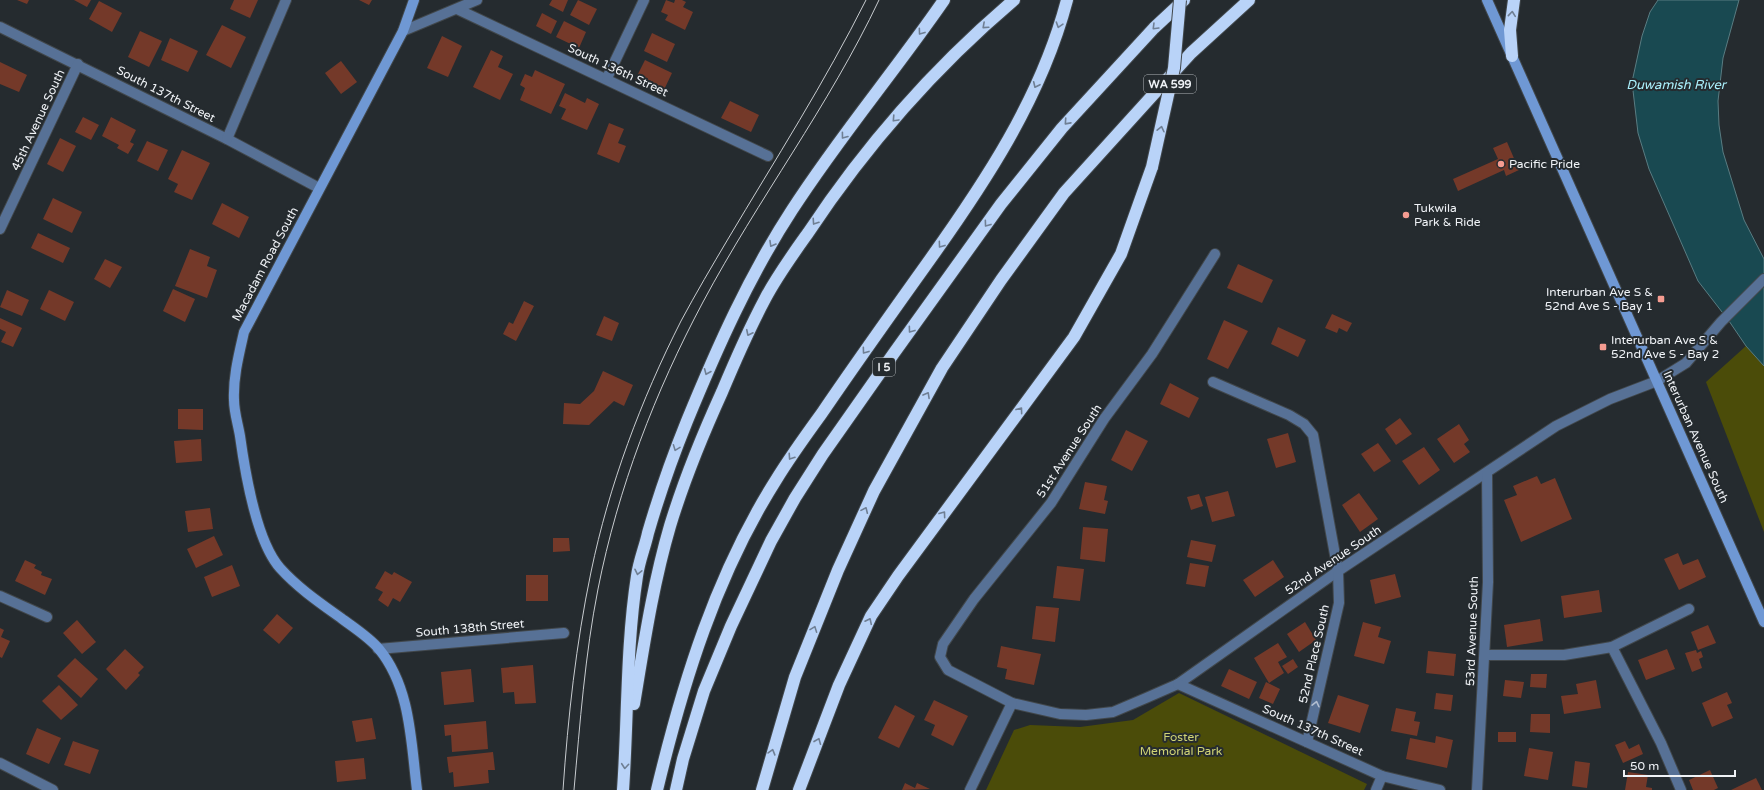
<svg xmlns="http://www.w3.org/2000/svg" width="1764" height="790" font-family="'Varela Round',sans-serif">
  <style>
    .green { fill: #4b4c09 }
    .water { fill: #194951; stroke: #597c82 }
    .building { fill: #743929 }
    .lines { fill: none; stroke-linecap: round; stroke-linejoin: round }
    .street-casing { stroke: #41474b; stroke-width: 12 }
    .secondary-casing { stroke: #41474b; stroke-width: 12 }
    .highway-casing { stroke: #41474b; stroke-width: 14 }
    .street { stroke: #577196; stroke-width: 10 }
    .secondary { stroke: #6f98d4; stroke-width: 10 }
    .highway { stroke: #b9d3f8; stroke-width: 12 }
    .tram { stroke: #c8ccd0; stroke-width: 1 }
    .highway-bridge-casing { stroke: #41474b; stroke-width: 14; stroke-linecap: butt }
    .highway-bridge { stroke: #b9d3f8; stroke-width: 12 }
    .oneway { stroke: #6f7f94 }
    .oneway2 { stroke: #b2bed0 }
    .poi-dot { fill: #f59c91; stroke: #252b2f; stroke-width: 1.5 }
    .labels { text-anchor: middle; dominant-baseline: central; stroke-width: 4; stroke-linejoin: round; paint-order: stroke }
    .shield { fill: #252b2f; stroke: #b2b6ba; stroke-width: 1 }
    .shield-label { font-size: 11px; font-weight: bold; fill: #eff2f6 }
    .street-label { font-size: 12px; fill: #eff2f6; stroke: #252b2f }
    .poi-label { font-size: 12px; fill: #eff2f6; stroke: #252b2f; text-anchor: start }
    .park-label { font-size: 12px; fill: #d0d375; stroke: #252b2f }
    .water-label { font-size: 13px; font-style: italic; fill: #acf2fe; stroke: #252b2f }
  </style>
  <rect width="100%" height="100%" fill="#252b2f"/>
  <!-- green -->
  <g class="green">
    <polygon points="1746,346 1764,366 1764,532 1706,382"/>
    <polygon points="1179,693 1367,784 1364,790 986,790 1014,730 1030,725 1080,727 1133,720"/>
  </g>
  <!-- water -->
  <polygon class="water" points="1658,0 1739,0 1723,58 1718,101 1719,125 1723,152 1744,220 1764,259 1764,366 1746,346 1729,321 1698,281 1649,169 1638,133 1632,82 1642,36 1650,12"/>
  <!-- building -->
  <g class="building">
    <polygon points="17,0 29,0 27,4"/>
    <polygon points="74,0 91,0 87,7"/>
    <polygon points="234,0 258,0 250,18 230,9"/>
    <polygon points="359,0 372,0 369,5"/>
    <polygon points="552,0 568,0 563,12 549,5"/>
    <polygon points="578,0 597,9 589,25 570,15"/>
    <polygon points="666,0 674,3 675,0 682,0 686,2 683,7 693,12 685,30 665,20 668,15 661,12"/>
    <polygon points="99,1 122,13 112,32 89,19"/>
    <polygon points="542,13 557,21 551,34 536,26"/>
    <polygon points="564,21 586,32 579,48 556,37"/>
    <polygon points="222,25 246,37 231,68 206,55"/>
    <polygon points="140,31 162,41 149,67 128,57"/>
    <polygon points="652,33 675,44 667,62 644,51"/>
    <polygon points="442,36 462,46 448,77 427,68"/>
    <polygon points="170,38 198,51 188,72 161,60"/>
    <polygon points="491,50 503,56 498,67 513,74 500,100 473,87"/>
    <polygon points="645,60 672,73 662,94 635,80"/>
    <polygon points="341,61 357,82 341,94 325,73"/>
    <polygon points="0,62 27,75 19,92 0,84"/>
    <polygon points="535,70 565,84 551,114 520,100 525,88 520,85 525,74 532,77"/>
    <polygon points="565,93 585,103 587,98 599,104 587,130 561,119 566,109 559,106"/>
    <polygon points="730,101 759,115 751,132 721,118"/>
    <polygon points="83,117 99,125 91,140 75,132"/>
    <polygon points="111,117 136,130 130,142 134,144 128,154 117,148 119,145 102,136"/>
    <polygon points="609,123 624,129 618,143 626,146 619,163 597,154"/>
    <polygon points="60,138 76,146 63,172 47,164"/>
    <polygon points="147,141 168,150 158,171 137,161"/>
    <polygon points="1507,142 1519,170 1506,176 1504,170 1458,191 1453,179 1498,159 1493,148"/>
    <polygon points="182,150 210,163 192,200 174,192 178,184 168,179"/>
    <polygon points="53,198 82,212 72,233 43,219"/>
    <polygon points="222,203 249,217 239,238 212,224"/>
    <polygon points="38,233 70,248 63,263 31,248"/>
    <polygon points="190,249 210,257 207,266 217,270 207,298 175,286"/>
    <polygon points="105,259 122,267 110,288 94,279"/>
    <polygon points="1238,264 1273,280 1262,303 1227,288"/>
    <polygon points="173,289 195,299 185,322 163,311"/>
    <polygon points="7,290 29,300 22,316 0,307"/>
    <polygon points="49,290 74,302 65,321 40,309"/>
    <polygon points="524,301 534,306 516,341 503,334 509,322 513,324"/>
    <polygon points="1332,314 1352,323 1347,332 1339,328 1337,333 1325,328"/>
    <polygon points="604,316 619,323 612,341 596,335"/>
    <polygon points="0,318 22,328 13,347 1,342 6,332 0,329"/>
    <polygon points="1224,320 1248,331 1228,369 1207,359"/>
    <polygon points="1278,327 1306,340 1298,357 1271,344"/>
    <polygon points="603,371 633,385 624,406 614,401 589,425 563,424 564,403 580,404 594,391"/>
    <polygon points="1170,383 1199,398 1189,418 1160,404"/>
    <polygon points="178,409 203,409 203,430 178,429"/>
    <polygon points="1400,418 1412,434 1396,445 1385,429"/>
    <polygon points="1459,424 1469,440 1464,444 1470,452 1454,463 1437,439"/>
    <polygon points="1126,430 1148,441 1132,471 1111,460"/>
    <polygon points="1288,433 1296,462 1276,468 1267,439"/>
    <polygon points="201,439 202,461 176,463 174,441"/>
    <polygon points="1378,443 1391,461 1374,472 1361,454"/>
    <polygon points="1424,447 1440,470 1419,485 1402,461"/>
    <polygon points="1537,476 1541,484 1555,478 1572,519 1521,542 1504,500 1517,495 1513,486"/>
    <polygon points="1085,482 1107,486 1104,500 1108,501 1105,514 1079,509"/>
    <polygon points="1228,491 1235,516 1212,522 1205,497"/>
    <polygon points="1359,493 1378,519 1360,532 1342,505"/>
    <polygon points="1199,494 1203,506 1191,510 1187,497"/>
    <polygon points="210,508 213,529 188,532 185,511"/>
    <polygon points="1083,527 1108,529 1105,562 1080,559"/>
    <polygon points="214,536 223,555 196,568 187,549"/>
    <polygon points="553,538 569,538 570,551 553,552"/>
    <polygon points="1191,540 1216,545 1212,562 1187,557"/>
    <polygon points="1678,553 1683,565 1698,559 1706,577 1679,590 1664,559"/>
    <polygon points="25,560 36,565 34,568 42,572 41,575 52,579 45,595 15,581"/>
    <polygon points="1273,560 1284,577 1255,597 1243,580"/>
    <polygon points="1190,563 1209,566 1205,587 1186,584"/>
    <polygon points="232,565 240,586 212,597 204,577"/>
    <polygon points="1057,566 1084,569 1080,601 1053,598"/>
    <polygon points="385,571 392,575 394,572 412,582 400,602 393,598 388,607 378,600 383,592 375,588"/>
    <polygon points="1395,574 1401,597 1375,604 1370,580"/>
    <rect x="526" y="575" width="22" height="26"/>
    <polygon points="1599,590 1602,612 1564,618 1561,596"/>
    <polygon points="1036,606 1059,608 1055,642 1032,639"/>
    <polygon points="277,614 293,628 279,644 263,630"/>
    <polygon points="1540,619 1543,641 1507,647 1504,625"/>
    <polygon points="77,620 96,642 82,654 63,633"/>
    <polygon points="1305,622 1316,640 1299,652 1287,634"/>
    <polygon points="1363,622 1381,627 1378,637 1391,641 1384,664 1354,656"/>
    <polygon points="1708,625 1716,643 1698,650 1691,632"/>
    <polygon points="0,628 4,630 1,637 10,641 2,658 0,657"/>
    <polygon points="1278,643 1287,657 1278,662 1284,673 1269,683 1254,658"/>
    <polygon points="1001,646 1041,654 1034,685 1005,679 1007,669 997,667"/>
    <polygon points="125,649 144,667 138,673 140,675 126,690 106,669"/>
    <polygon points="1667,649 1675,669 1646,680 1638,660"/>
    <polygon points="1696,650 1697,653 1701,651 1703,657 1699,659 1702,668 1692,672 1685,653"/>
    <polygon points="1428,651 1456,654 1454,676 1426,673"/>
    <polygon points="75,658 98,679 81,698 57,676"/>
    <polygon points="1293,659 1298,667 1288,674 1282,666"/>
    <polygon points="533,665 536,703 515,704 514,692 503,693 501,668"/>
    <polygon points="471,669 474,702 444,705 441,672"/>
    <polygon points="1229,669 1257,682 1249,699 1221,686"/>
    <polygon points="1531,674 1547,674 1546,688 1530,687"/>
    <polygon points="1505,680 1524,682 1521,698 1503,696"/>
    <polygon points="1596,680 1601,708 1564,714 1561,696 1578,694 1576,684"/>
    <polygon points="1266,682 1280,689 1273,704 1259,698"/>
    <polygon points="59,685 78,705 61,720 42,701"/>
    <polygon points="1727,692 1732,703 1727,705 1733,718 1712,727 1702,703"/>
    <polygon points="1436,693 1453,695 1451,711 1434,709"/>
    <polygon points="1338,695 1369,705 1360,733 1328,723"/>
    <polygon points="934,700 968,716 953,746 931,735 935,725 924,720"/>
    <polygon points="895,705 915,716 899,748 878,738"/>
    <polygon points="1396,708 1416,712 1414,721 1420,722 1417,736 1391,731"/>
    <polygon points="1531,714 1550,714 1550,733 1530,732"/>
    <polygon points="372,718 376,739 356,742 352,721"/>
    <polygon points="486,721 488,749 452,752 451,735 445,736 444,725"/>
    <polygon points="37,728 61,738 49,764 26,754"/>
    <rect x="1498" y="732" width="18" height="10"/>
    <polygon points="1436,736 1453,740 1447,768 1406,759 1410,738 1435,743"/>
    <polygon points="73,741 99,750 90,774 64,765"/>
    <polygon points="1625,741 1629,749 1639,744 1643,754 1623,763 1615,745"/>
    <polygon points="1529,748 1553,752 1548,780 1524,776"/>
    <polygon points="493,752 495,770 488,770 489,783 454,787 453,772 449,773 447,757"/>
    <polygon points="364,758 366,779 337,782 335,761"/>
    <polygon points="1575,761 1590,763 1587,788 1572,786"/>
    <polygon points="1710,770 1718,788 1714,790 1693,790 1689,780"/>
    <polygon points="1628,772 1648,775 1646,787 1652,788 1652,790 1625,790"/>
    <polygon points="1756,778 1762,790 1731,790"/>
    <polygon points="905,783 915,788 917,783 930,789 902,790"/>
  </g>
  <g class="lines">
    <defs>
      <g id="street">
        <polyline points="457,9 768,156"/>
        <polyline points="0,27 227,139 319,188"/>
        <polyline points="403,31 477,0"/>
        <polyline points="607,78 644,0"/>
        <polyline points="227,139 286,0"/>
        <polyline points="0,229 78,64"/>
        <polyline points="1215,254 1152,354 1104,419 1051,503 974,599 943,644 940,657 948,670 1012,703 1060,714 1086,715 1113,712 1146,698 1178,684 1338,571 1556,426 1610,399 1657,381 1686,363 1721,322 1764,279"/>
        <polyline points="1213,382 1289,415 1304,424 1313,435 1338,571 1339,603 1307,742"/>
        <polyline points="0,596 47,617"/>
        <polyline points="1612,647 1661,743 1681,790"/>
        <polyline points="378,649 564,633"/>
        <polyline points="1485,655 1564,655 1612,647 1689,609"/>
        <polyline points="1178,684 1382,776 1440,790"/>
        <polyline points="0,763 53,790"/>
        <polyline points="970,790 1012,703"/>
        <polyline points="1376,790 1382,776"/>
        <polyline points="1477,790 1488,582 1487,473"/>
      </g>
      <g id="secondary">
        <path d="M414 0 403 31 244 332C239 354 233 377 234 400 234 412 238 424 240 436 245 472 256 541 280 568 298 588 320 603 341 618 353 627 369 637 379 649 411 688 411 743 417 790"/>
        <polyline points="1487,0 1764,622"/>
      </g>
      <g id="highway">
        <polyline points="1512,56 1510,30 1514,0"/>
        <path d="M634 704C644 644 653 584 670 526 684 480 702 436 722 392 735 361 749 329 765 299 777 276 793 254 808 233 865 147 935 67 1014 0"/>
        <path d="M623 790C628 719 626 647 637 576 639 561 645 547 648 533 659 495 672 458 687 421 717 348 749 276 792 210 839 137 895 71 944 0"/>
        <path d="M657 790C683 682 716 575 776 480 790 457 806 435 822 413 856 363 891 314 926 265 984 184 1041 99 1067 0"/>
        <polyline points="676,790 683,759 704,691 731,626 771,541 795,498 823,454 894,353 1001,204 1062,128 1154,28 1184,0"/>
        <polyline points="762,790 795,677 838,570 874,491 942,368 1001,280 1064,193 1191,53 1249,0"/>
        <polyline points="799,790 839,685 871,616 898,576 1074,337 1121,254 1152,167"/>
      </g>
    </defs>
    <!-- street casing -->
    <use href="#street" class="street-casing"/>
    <!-- secondary casing -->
    <use href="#secondary" class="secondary-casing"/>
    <!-- highway casing -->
    <use href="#highway" class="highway-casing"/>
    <!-- street -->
    <use href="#street" class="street"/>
    <!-- secondary -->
    <use href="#secondary" class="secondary"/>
    <!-- highway -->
    <use href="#highway" class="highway"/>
    <!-- tram -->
    <g class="tram">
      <path d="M563 790C568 717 576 644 591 572 609 485 641 400 681 321 696 293 712 266 728 239 775 160 825 82 866 0"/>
      <path d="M574 790C580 723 585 655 598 589 618 488 655 392 703 302 758 199 829 106 879 0"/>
    </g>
    <defs>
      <polyline id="highway-bridge" points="1152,167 1174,68 1180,0"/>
    </defs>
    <!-- highway-bridge casing -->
    <use href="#highway-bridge" class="highway-bridge-casing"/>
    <!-- highway-bridge -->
    <use href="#highway-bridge" class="highway-bridge"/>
  </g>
  <!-- one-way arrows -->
  <defs><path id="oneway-chevron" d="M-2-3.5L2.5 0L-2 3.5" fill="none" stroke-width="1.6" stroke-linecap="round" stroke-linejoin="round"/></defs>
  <g class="oneway">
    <use href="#oneway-chevron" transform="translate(1512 14) rotate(-84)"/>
    <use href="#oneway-chevron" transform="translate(1059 25) rotate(108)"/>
    <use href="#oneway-chevron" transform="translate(985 26) rotate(138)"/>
    <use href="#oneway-chevron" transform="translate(1155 27) rotate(135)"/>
    <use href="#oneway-chevron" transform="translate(921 32) rotate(126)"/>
    <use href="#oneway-chevron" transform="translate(1036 85) rotate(115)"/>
    <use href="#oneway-chevron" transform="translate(895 119) rotate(133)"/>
    <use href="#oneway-chevron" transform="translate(1067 122) rotate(132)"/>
    <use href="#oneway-chevron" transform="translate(1161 129) rotate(-77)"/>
    <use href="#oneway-chevron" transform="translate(844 136) rotate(127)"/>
    <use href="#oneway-chevron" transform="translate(815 222) rotate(124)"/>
    <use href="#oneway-chevron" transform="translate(987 224) rotate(126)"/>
    <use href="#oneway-chevron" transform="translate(772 244) rotate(120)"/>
    <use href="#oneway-chevron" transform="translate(941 245) rotate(126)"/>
    <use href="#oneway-chevron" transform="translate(911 330) rotate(126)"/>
    <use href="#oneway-chevron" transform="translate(749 333) rotate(116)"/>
    <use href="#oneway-chevron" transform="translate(865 351) rotate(126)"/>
    <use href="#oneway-chevron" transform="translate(707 372) rotate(113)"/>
    <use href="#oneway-chevron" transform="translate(927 395) rotate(-61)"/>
    <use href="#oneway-chevron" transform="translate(1020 410) rotate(-54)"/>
    <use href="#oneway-chevron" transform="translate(676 448) rotate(111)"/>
    <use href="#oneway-chevron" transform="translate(791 457) rotate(124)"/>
    <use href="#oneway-chevron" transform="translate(865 510) rotate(-66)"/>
    <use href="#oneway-chevron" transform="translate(943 514) rotate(-54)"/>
    <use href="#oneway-chevron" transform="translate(638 572) rotate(102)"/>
    <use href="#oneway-chevron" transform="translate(869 621) rotate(-64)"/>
    <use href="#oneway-chevron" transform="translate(814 629) rotate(-69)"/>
    <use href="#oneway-chevron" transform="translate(818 741) rotate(-68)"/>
    <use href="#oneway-chevron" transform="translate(772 752) rotate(-74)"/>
    <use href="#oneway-chevron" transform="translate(625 766) rotate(95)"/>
  </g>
  <use class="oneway2" href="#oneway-chevron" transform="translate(1316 704) rotate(-77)"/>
  <!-- markers -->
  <g class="poi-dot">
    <circle cx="1501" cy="164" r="4"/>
    <circle cx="1406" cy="215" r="4"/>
    <rect x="1657" y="295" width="8" height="8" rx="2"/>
    <rect x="1599" y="343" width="8" height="8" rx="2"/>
  </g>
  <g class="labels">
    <!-- shield labels -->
    <g class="shield">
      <rect x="1144" y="75" width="52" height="18" rx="3"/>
      <rect x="873" y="358" width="22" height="18" rx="3"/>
    </g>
    <g class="shield-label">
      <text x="1170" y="84">WA 599</text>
      <text x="884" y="367">I 5</text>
    </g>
    <!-- street labels -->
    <g class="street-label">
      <text transform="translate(618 70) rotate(25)">South 136th Street</text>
      <text transform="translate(166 94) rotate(27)">South 137th Street</text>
      <text transform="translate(38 120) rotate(-65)">45th Avenue South</text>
      <text transform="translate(265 264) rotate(-62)">Macadam Road South</text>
      <text transform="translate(1696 437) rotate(66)">Interurban Avenue South</text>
      <text transform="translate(1069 451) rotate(-57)">51st Avenue South</text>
      <text transform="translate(1333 560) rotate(-34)">52nd Avenue South</text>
      <text transform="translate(470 628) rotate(-5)">South 138th Street</text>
      <text transform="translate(1472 631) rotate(-88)">53rd Avenue South</text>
      <text transform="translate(1314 654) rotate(-77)">52nd Place South</text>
      <text transform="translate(1313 730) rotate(24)">South 137th Street</text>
    </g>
    <!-- poi labels -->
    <g class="poi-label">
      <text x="1509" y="164">Pacific Pride</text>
      <text x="1414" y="208">Tukwila<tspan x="1414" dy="14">Park &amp; Ride</tspan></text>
      <text x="1653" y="292" text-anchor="end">Interurban Ave S &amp;<tspan x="1653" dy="14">52nd Ave S - Bay 1</tspan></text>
      <text x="1611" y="340">Interurban Ave S &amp;<tspan x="1611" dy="14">52nd Ave S - Bay 2</tspan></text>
    </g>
    <!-- park labels -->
    <g class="park-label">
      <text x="1181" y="737">Foster<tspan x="1181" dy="14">Memorial Park</tspan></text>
    </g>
    <!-- water labels -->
    <g class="water-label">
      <text x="1676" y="85">Duwamish River</text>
    </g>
  </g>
  <!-- scale -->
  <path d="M1624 770v6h111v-6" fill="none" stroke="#eff2f6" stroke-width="2"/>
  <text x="1630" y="770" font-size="12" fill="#eff2f6" stroke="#252b2f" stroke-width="3" paint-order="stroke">50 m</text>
</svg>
